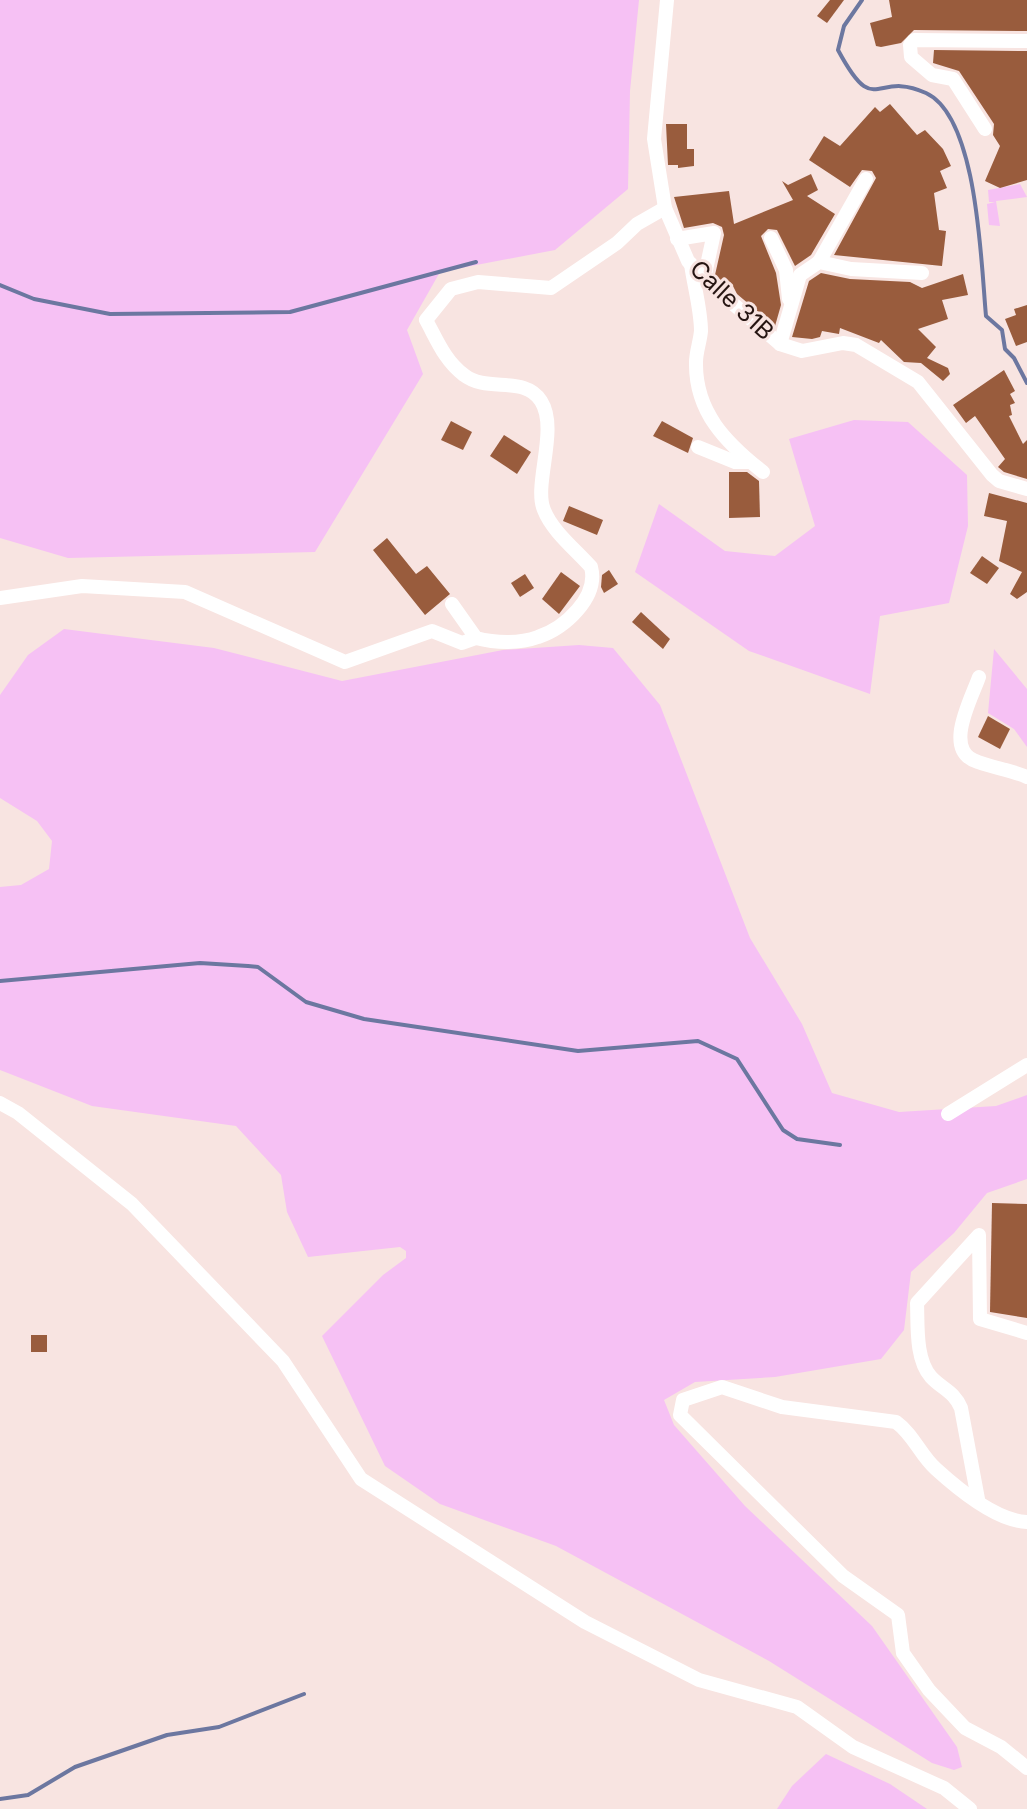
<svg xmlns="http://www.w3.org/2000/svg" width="1027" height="1809" font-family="Inter,sans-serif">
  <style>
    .green { fill: #f6c1f4 }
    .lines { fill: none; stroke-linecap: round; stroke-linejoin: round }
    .stream { stroke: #6c77a0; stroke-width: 4 }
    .building { fill: #995c3d }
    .minor { stroke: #fff; stroke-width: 14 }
    .labels { text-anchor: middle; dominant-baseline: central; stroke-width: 6; stroke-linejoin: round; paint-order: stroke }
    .street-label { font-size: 24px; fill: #261512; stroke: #f8e4e1 }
  </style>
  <rect width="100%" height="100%" fill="#f8e4e1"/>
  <!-- green -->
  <g class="green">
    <polygon points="0,0 639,0 630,91 628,189 555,250 440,272 407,330 423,374 315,552 68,558 0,538"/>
    <polygon points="1020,184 1027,197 996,201 1000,226 989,225 987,204 995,202 989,202 988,190"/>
    <polygon points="854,420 908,422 967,475 968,526 949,603 880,616 870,694 749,651 635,572 659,504 725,551 775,556 815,526 789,439"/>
    <polygon points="64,629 214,648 342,681 503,650 579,645 613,648 660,705 750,938 802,1024 832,1093 899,1112 996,1106 1027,1095 1027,1179 987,1193 954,1233 911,1272 904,1330 881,1359 775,1377 695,1382 664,1400 674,1425 745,1506 872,1626 957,1747 962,1767 954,1770 932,1763 769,1661 556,1546 440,1504 385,1466 322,1336 383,1275 406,1258 406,1251 400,1247 308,1257 287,1212 281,1175 236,1126 92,1106 0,1070 0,887 21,885 49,869 52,841 37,821 0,798 0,695 28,655"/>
    <polygon points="994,649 1027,689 1027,747 1014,729 988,713"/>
    <polygon points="826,1754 890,1784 927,1809 777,1809 792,1786"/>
  </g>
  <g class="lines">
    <!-- stream -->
    <g class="stream">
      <path d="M862 0 844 26 838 50C876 121 874 69 926 93 978 117 981 264 986 316L1002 330 1005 349 1014 358 1027 383"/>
      <polyline points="0,285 34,299 110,314 290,312 476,262"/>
      <polyline points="0,981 200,963 248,966 258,967 306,1002 364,1019 578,1051 698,1041 737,1059 783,1130 797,1139 840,1145"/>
      <polyline points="0,1799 28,1795 75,1767 167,1735 219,1727 304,1694"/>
    </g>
  </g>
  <!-- building -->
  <g class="building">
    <polygon points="830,0 844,0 827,23 817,16"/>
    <polygon points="889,0 1027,0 1027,31 914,30 901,43 881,47 876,46 870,23 892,17"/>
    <polygon points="934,50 1027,51 1027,180 1000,188 985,181 1000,146 993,135 994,124 959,71 933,63"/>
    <polygon points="890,104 917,135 925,130 943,149 951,166 940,171 947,188 934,193 939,230 946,231 942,266 834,255 876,178 872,171 862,170 850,187 809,160 824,136 840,146 875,107 880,112"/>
    <polygon points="666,124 687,124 687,149 694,149 694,166 678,168 678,165 668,165"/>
    <polygon points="811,174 818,190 807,196 835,214 811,255 795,266 777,230 768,229 761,236 776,273 781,305 775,326 737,294 732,284 728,286 715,275 724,235 722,227 713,223 684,228 674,197 729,191 734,224 793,200 782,181 788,185"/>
    <polygon points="821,273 850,279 910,282 922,288 963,274 968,295 942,300 948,319 918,329 936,347 927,358 948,368 950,374 943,381 921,363 904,362 881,340 879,343 840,328 839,334 822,331 820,337 812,339 792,337 809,281"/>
    <polygon points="1027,305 1027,342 1016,346 1005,319 1016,315 1014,309"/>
    <polygon points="1004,370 1015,391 1010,394 1015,403 1010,405 1012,415 1009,416 1023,444 1027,440 1027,479 1004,472 998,467 1005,459 975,416 966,423 953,405"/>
    <polygon points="451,421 472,432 463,450 441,440"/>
    <polygon points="662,421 693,438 688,453 653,436"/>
    <polygon points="504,435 531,452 517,474 490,456"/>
    <polygon points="729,472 747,472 759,481 760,517 729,518"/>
    <polygon points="989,493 1027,503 1027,592 1017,599 1010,594 1022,572 999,561 1007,521 984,516"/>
    <polygon points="569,506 603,520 597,535 563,521"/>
    <polygon points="387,538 416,574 427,566 450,594 425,615 373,550"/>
    <polygon points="982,556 999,568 987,584 970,573"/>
    <polygon points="609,570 618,584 604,593 601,587 602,575"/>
    <polygon points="561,572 580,586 559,614 542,599"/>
    <polygon points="525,574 534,588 520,597 511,583"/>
    <polygon points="641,612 670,639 663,649 632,622"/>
    <polygon points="988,716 1010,729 1000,749 978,737"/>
    <polygon points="992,1203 1027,1204 1027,1318 990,1312"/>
    <rect x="31" y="1335" width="16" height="17"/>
  </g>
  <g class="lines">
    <!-- minor -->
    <g class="minor">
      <polyline points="667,0 654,139 665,208 688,261 704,279 780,344 802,351 843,343 856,345 918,382 992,475 999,481 1027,489"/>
      <polyline points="985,129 953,79 932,75 911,57 910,45 914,40 1027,41"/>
      <polyline points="771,238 786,270 789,299"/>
      <polyline points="677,239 714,233 704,279"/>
      <polyline points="819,262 866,179"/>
      <path d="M691 264C694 286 701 310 701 331 700 342 696 352 696 362 695 412 726 443 763 472"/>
      <polyline points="780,344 800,275 819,262 851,269 922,273"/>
      <polyline points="698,447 735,462 750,462"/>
      <polyline points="0,598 82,586 185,592 345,662 432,631 462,643 476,638"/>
      <path d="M452 604 476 638C495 643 519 644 538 637 565 628 599 597 591 567 576 550 552 531 544 510 533 485 559 429 541 401 525 375 487 393 464 375 445 361 437 340 426 320L451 289 478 282 551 288 617 243 637 224 665 208"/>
      <path d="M979 677C971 700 942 751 978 762 994 768 1011 770 1027 777"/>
      <polyline points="0,1103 18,1113 132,1204 283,1361 361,1479 585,1622 699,1680 797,1707 853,1747 944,1788 970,1809"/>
      <polyline points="948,1114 1027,1065"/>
      <path d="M978 1499 961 1408C954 1391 942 1389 931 1377 915 1359 918 1324 917 1303L979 1235 980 1319 1027 1333"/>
      <path d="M1027 1522C997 1521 958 1489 936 1469 920 1455 914 1435 896 1422L782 1407 722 1387 683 1400 680 1415 843 1576 898 1615 903 1653 929 1690 965 1728 1001 1747 1027 1768"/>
    </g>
  </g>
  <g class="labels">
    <!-- street labels -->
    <g class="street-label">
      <text transform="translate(732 300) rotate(43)">Calle 31B</text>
    </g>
  </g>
</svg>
